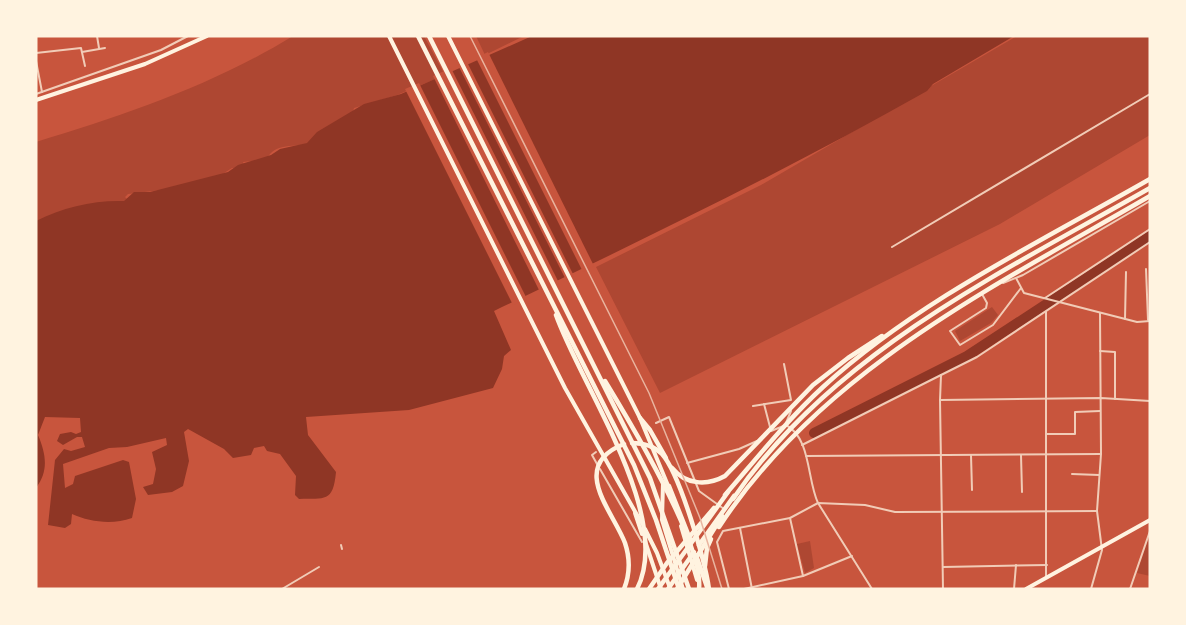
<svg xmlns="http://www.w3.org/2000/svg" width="1186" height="625" font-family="'Asap Condensed',sans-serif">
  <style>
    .green { fill: #ae4732 }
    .water { fill: #8f3625 }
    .pier { fill: #c8553d }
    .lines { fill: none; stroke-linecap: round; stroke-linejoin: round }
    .river { stroke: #8f3625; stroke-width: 10 }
    .minor { stroke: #f1ccb7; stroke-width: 2 }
    .secondary { stroke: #fff3e0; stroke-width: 4 }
    .primary { stroke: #fff3e0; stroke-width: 4 }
    .trunk { stroke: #fff3e0; stroke-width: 4.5 }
    .motorway { stroke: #fff3e0; stroke-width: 4.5 }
    .rail { stroke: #e9b49f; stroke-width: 1.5 }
  </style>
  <rect width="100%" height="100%" fill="#c8553d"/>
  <!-- green -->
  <g class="green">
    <path d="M293 36H424L445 75 397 95 354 108 352 115C338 124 324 137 308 143 297 148 274 142 267 159L243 162 245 167 232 168 221 175 161 190 128 194 125 197 128 200 36 224V142C125 115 213 85 293 36Z"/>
    <polygon points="476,36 524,36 485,55"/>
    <polygon points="1017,36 1150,36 1150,135 1000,224 660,393 596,267 761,185"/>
    <polygon points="992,307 998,315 991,323 960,341 955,331"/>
    <polygon points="1148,540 1150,540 1150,576 1137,573"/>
    <polygon points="810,541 814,568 805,573 797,544"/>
  </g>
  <!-- water -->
  <path class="water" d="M532 36H1014L933 84 927 91C786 171 640 241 494 311L511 350 504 356 502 369 493 388 409 410 306 417 308 435 336 472C333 503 325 498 299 499L295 495 296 476 280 454 267 451 264 446 254 448 251 455 233 458 224 449 188 429 184 432 189 461 183 486 172 492 148 495 143 487 153 484 156 469 152 452 167 445 166 438 127 447 109 448 63 464 65 488 73 484 75 476 123 460 129 462 136 499 132 518C112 525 90 522 72 514L71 524 65 528 48 525 55 460 64 449 71 451 85 447 82 437H77L63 445 57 441 60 434 71 432 76 434 81 432 80 418 45 417 38 435C46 454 49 471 36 488V221C63 207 94 200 124 201L134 192H150L228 172 238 165 271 155 280 149 307 143 317 132 364 104 401 94Z"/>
  <!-- pier -->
  <g class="pier">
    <polygon points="488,52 594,266 583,272 476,58"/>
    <polygon points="467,62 574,276 566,280 458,65"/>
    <polygon points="451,68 559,283 540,292 433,76"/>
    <polygon points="419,83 527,299 513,305 405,89"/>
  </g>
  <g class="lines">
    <!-- river -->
    <polyline class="river" points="814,433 967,356 1150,236"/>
    <!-- minor -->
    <g class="minor">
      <polyline points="97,36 99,48"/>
      <polyline points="82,52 105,48"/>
      <polyline points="36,53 81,48 85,66"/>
      <polyline points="36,61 42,92"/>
      <polyline points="36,94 161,50 188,36"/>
      <polyline points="892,247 1150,94"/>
      <polyline points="1146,269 1148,320"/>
      <polyline points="1016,278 1024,293 1137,322 1150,321"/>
      <polyline points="1003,283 1023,275 1150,201"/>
      <polyline points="982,294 987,303 986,308 950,331 960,345 993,325 1021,288"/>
      <polyline points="1045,298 1150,229"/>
      <polyline points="1046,312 1046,576"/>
      <polyline points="1125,319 1126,272"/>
      <polyline points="1100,351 1115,352 1115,399"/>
      <polyline points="940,400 941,375 977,357 1150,242"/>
      <polyline points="764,404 770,427"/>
      <polyline points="753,406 791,400 784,364"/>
      <polyline points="656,423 669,417 699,491 724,509"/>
      <polyline points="786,423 791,411"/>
      <path d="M771 431 786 425C811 438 807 480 818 503L872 589"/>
      <polyline points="1047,434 1075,434 1075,412 1100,411"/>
      <polyline points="802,445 941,375"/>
      <polyline points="596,452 592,455 597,464"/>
      <polyline points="971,455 972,490"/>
      <polyline points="1021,455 1022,492"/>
      <polyline points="806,456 1101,454"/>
      <polyline points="687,463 739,449 757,441"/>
      <polyline points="600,469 642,542"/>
      <polyline points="1072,474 1099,475"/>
      <polyline points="790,518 803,576 852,556"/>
      <polyline points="740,528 752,589"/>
      <polyline points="341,545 342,549"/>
      <polyline points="943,567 1047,565"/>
      <polyline points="282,589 319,567"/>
      <polyline points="729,589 717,542 723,531 790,518 818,503 865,505 895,512 1097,511"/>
      <polyline points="744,589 803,576"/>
      <polyline points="943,589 940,400 1101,398 1150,401"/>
      <polyline points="1014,589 1016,565"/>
      <polyline points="1091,589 1102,550 1097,511 1101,454 1100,313"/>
      <polyline points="1130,589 1150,531"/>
    </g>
    <!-- secondary -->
    <g class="secondary">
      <polyline points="36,100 145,64 207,36"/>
      <polyline points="1026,589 1150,520"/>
    </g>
    <!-- primary -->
    <g class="primary">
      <polyline points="389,36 565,388 641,522"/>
      <polyline points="448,36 640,418 669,488"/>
      <polyline points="663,483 662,520 683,589"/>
      <polyline points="635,513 642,534"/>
      <polyline points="681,526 697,580"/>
      <polyline points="645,529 657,553 670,588"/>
      <polyline points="645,541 661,589"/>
    </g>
    <!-- trunk -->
    <g class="trunk">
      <polyline points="640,418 650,430 666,458"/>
      <path d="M672 468C686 485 707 486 725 476L813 385 848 358 882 336"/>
      <polyline points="669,486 690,539"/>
      <path d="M725 495C757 458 787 420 823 387 917 301 1040 242 1150 179"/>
      <path d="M733 499C832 353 1001 273 1150 188"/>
      <path d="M719 527C821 371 993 287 1150 196"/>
      <polyline points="696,555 707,587"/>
      <polyline points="705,566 707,548 711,539"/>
      <polyline points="649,589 667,563 714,508"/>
      <polyline points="677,589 722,516"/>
    </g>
    <!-- motorway -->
    <g class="motorway">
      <polyline points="418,36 634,465 656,520 679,589"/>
      <polyline points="429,36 650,478 689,589"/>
      <path d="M556 315C581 386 674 516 637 589"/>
      <path d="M605 381C630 422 704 545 699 589"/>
      <path d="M632 443C643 443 654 446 662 454 680 474 705 561 709 589"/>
      <path d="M624 444C568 466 613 511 625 543 630 558 630 574 624 589"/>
      <polyline points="699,545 734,496"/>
      <polyline points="658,589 728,492"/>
      <polyline points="668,589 694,552"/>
    </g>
    <!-- rail -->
    <polyline class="rail" points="470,36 649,393 700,518 722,589"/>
  </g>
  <!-- border -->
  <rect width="1186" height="625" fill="none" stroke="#fff3e0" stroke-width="75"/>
</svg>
